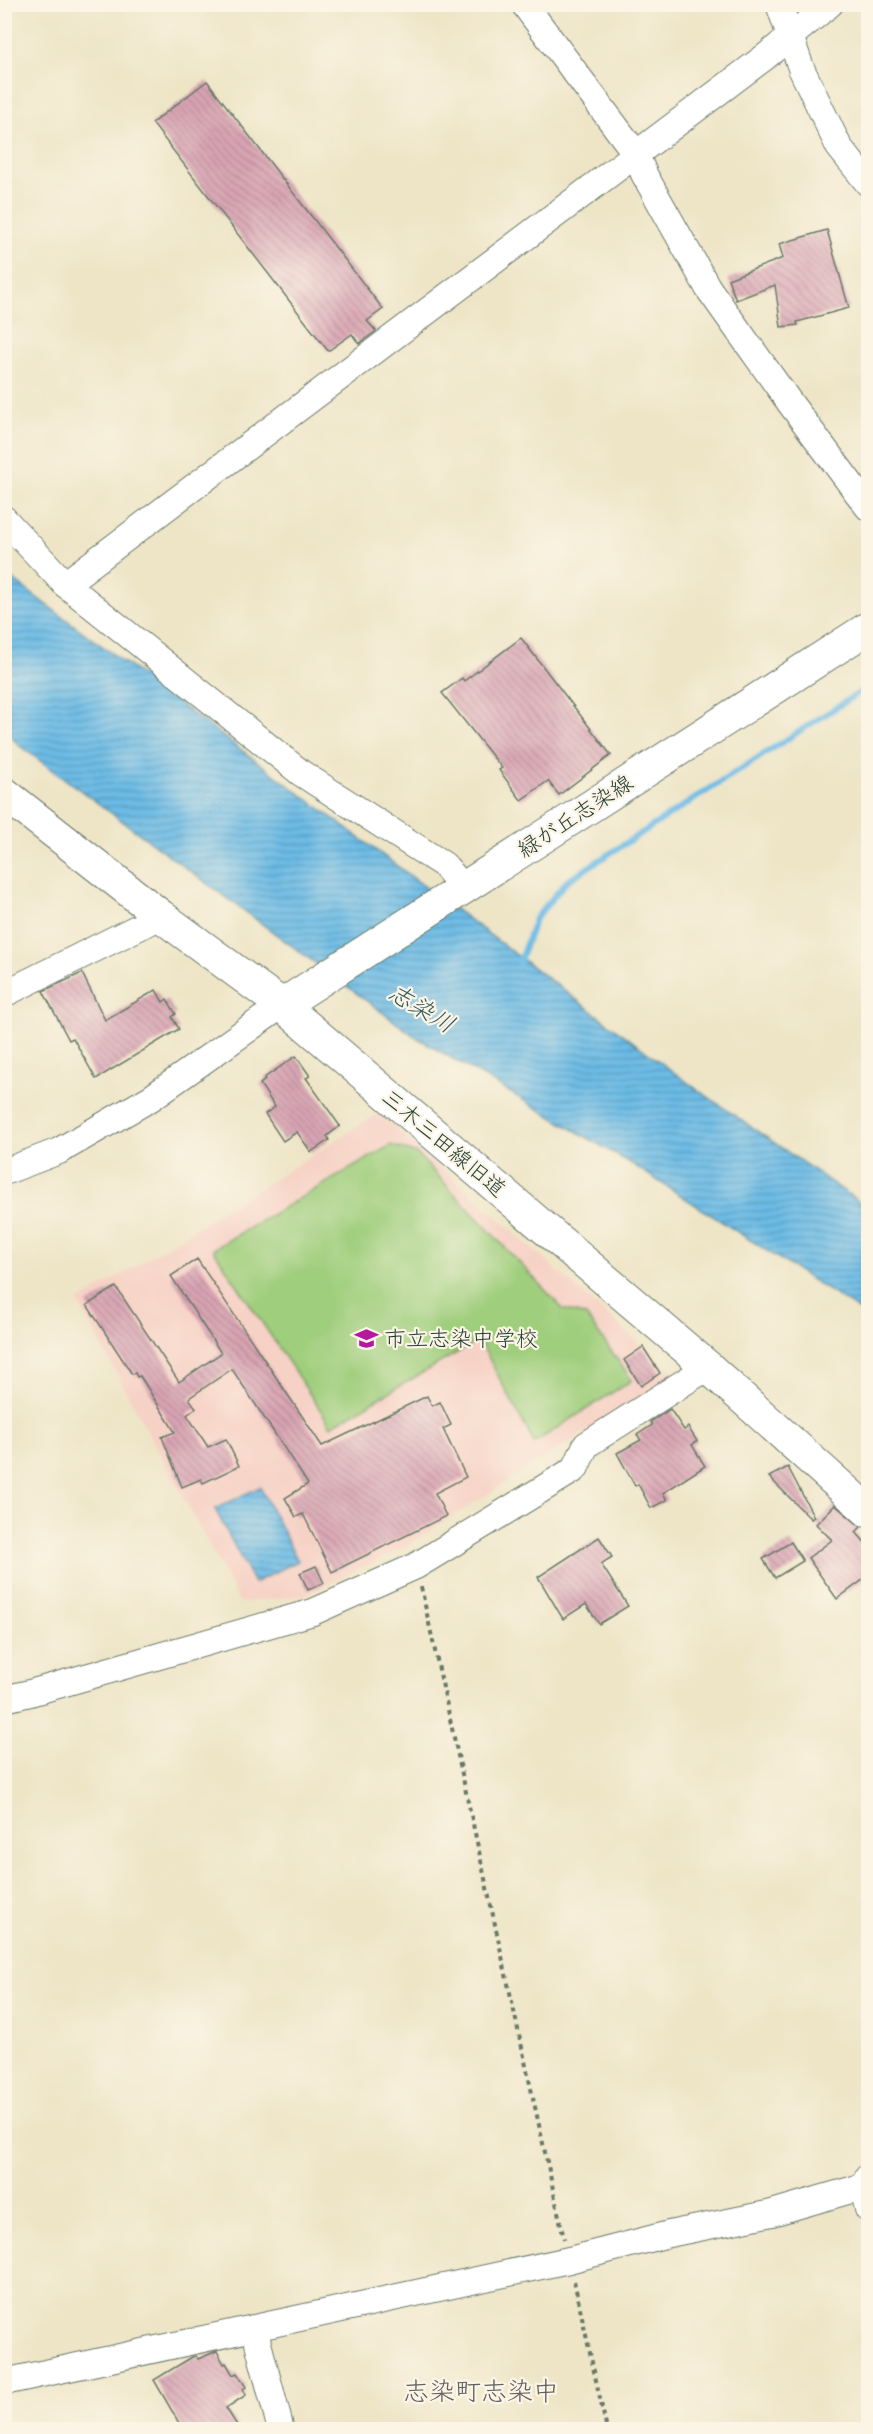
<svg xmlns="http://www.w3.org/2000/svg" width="873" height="2434" font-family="Itim,'Klee One',sans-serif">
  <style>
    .built { fill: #f6d1c5 }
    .grass { fill: #9fce7c; stroke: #5f8658; stroke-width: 1.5 }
    .water { fill: url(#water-rules); stroke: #467c8d; stroke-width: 1.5 }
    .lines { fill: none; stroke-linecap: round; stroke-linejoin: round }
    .stream { stroke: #6cbbe6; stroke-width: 6 }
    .building { fill: url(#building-back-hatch) }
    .minor-casing { stroke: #677867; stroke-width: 28 }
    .tertiary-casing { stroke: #677867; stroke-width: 34 }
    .path { stroke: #677867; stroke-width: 4; stroke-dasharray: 4.5 4.5; stroke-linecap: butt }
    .minor { stroke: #fff; stroke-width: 26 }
    .tertiary { stroke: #fff; stroke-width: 32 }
    .labels { text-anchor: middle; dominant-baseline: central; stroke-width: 4.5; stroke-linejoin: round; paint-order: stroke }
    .street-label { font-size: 22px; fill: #1f3d34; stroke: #fcf5e5 }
    .poi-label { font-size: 22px; fill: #1f3d34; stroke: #fcf5e5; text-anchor: start }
    .water-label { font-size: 24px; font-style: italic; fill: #325c60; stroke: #fcf5e5 }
    .quarter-label { font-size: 26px; fill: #606161; stroke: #fcf5e5 }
  </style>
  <defs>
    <pattern id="water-rules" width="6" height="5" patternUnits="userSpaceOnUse" patternTransform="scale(1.5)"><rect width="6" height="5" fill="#6cbbe6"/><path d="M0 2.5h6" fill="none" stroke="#5899bb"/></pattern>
    <pattern id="building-back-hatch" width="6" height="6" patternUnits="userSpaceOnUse" patternTransform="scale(1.5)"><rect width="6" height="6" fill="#d9a4b4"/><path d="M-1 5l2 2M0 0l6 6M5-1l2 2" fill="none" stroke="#af8793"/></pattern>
  </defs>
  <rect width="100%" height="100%" fill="#fcf5e5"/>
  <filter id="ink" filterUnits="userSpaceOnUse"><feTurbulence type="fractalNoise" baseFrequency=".0167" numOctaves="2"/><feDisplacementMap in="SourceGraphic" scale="12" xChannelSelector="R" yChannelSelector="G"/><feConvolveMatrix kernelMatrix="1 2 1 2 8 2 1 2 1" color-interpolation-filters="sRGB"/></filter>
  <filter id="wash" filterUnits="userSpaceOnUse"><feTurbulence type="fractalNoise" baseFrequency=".008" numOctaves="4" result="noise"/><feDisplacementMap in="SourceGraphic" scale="24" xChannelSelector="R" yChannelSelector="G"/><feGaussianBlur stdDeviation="1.35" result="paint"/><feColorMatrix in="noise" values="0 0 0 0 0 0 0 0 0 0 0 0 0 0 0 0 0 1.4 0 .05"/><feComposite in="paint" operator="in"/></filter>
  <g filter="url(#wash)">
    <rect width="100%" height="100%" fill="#eee5c7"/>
    <!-- built -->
    <polygon class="built" points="379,1113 675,1375 403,1548 304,1595 240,1603 78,1302"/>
    <!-- grass -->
    <polygon class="grass" points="391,1145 417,1154 563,1309 586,1316 632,1380 534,1443 479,1340 331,1426 213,1249"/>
    <!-- water -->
    <g class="water">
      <polygon points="4,573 691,1085 868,1208 868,1316 632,1164 416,1037 20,746 5,731"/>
      <polygon points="260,1487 298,1561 254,1583 215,1509"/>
    </g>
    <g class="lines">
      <!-- stream -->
      <polyline class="stream" points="519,963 535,919 567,881 868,687"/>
    </g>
    <g id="blocks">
      <!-- building -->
      <g class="building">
        <polygon points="207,81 383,309 367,321 376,331 359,344 352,334 328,351 152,123"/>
        <polygon points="827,230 849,308 797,322 798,325 781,327 775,285 736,300 728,279 783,258 779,244"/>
        <polygon points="521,638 611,755 559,795 548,781 521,800 499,770 502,768 442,693 462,678 464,681"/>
        <polygon points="82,973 105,1020 156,990 163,1002 167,999 176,1014 172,1017 179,1029 96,1079 73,1038 69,1040 43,991"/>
        <polygon points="296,1056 310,1076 306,1078 340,1126 327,1136 329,1140 311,1152 297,1132 283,1141 265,1114 275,1107 260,1084 265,1080 264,1078"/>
        <polygon points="197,1259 322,1446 427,1396 432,1406 440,1402 451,1425 443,1429 466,1477 435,1493 446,1516 332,1572 303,1514 296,1517 285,1498 308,1484 232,1369 189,1398 196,1408 187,1415 208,1447 226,1439 239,1466 203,1483 201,1479 182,1487 162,1437 175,1432 140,1376 137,1377 135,1373 132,1374 87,1305 116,1287 179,1382 221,1353 171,1276"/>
        <polygon points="643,1347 660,1373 641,1386 624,1360"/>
        <polygon points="670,1409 684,1430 688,1427 697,1441 692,1445 705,1466 663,1493 667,1500 651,1508 638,1484 635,1486 617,1453 641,1440 637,1435 652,1425 650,1422"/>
        <polygon points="788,1467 814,1517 811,1519 769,1477"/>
        <polygon points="835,1505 861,1527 856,1532 868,1546 868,1576 837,1599 808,1558 832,1540 816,1524"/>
        <polygon points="599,1537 612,1557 601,1564 628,1606 599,1624 586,1604 563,1619 538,1577"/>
        <polygon points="791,1542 803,1561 775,1578 763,1559"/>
        <polygon points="316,1566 324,1583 308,1590 300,1573"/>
        <polygon points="217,2351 224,2364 226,2363 233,2375 237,2373 246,2387 243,2389 246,2395 226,2408 240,2430 183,2430 154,2380 192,2357 196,2356 198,2359"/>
      </g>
    </g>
  </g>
  <g filter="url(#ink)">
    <use href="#blocks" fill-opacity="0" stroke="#677867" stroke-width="1.5"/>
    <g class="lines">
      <defs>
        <g id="minor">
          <polyline points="524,4 636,154 644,174 708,288 790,403 868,507"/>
          <polyline points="779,4 801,68 839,147 868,183"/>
          <polyline points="4,519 65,584 301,773 444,865 464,888"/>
          <polyline points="65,584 765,57 830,4"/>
          <polyline points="4,994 161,916"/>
          <polyline points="4,1172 59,1151 151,1098 282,1005"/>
          <polyline points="4,1699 30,1693 313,1612 416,1566 575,1469 586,1445 708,1367"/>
          <polyline points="868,2177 863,2187 868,2209"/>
          <polyline points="254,2328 281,2430"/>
          <polyline points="4,2382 569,2260 669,2234 772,2213 868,2185"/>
        </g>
        <g id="tertiary">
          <polyline points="4,793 161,916 282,1005 708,1367 868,1511"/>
          <polyline points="282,1005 868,628"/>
        </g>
      </defs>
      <!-- minor casing -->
      <use href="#minor" class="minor-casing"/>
      <!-- tertiary casing -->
      <use href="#tertiary" class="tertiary-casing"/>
      <!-- path -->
      <g class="path">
        <polyline points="421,1587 564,2239"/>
        <polyline points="574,2281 607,2430"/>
      </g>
      <!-- minor -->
      <use href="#minor" class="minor"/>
      <!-- tertiary -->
      <use href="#tertiary" class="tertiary"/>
    </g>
  </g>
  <!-- icons -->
  <defs>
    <symbol id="school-bare" viewBox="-9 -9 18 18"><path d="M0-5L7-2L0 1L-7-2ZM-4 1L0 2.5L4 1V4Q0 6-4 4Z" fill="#b5179e" stroke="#fcf5e5" stroke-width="2.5" paint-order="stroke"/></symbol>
  </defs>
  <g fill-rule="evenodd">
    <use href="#school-bare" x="350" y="1322" width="33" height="33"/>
  </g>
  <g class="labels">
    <!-- street labels -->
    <g class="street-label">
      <text transform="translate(575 816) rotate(-33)">緑が丘志染線</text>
      <text transform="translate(444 1143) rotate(40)">三木三田線旧道</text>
    </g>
    <!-- poi labels -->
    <g class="poi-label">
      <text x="384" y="1338">市立志染中学校</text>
    </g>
    <!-- water labels -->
    <g class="water-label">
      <text transform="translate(422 1008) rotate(31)">志染川</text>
    </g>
    <!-- quarter labels -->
    <g class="quarter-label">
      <text x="481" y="2391">志染町志染中</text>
    </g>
  </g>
  <!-- margin -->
  <rect width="873" height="2434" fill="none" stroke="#fcf5e5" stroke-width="24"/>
</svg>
